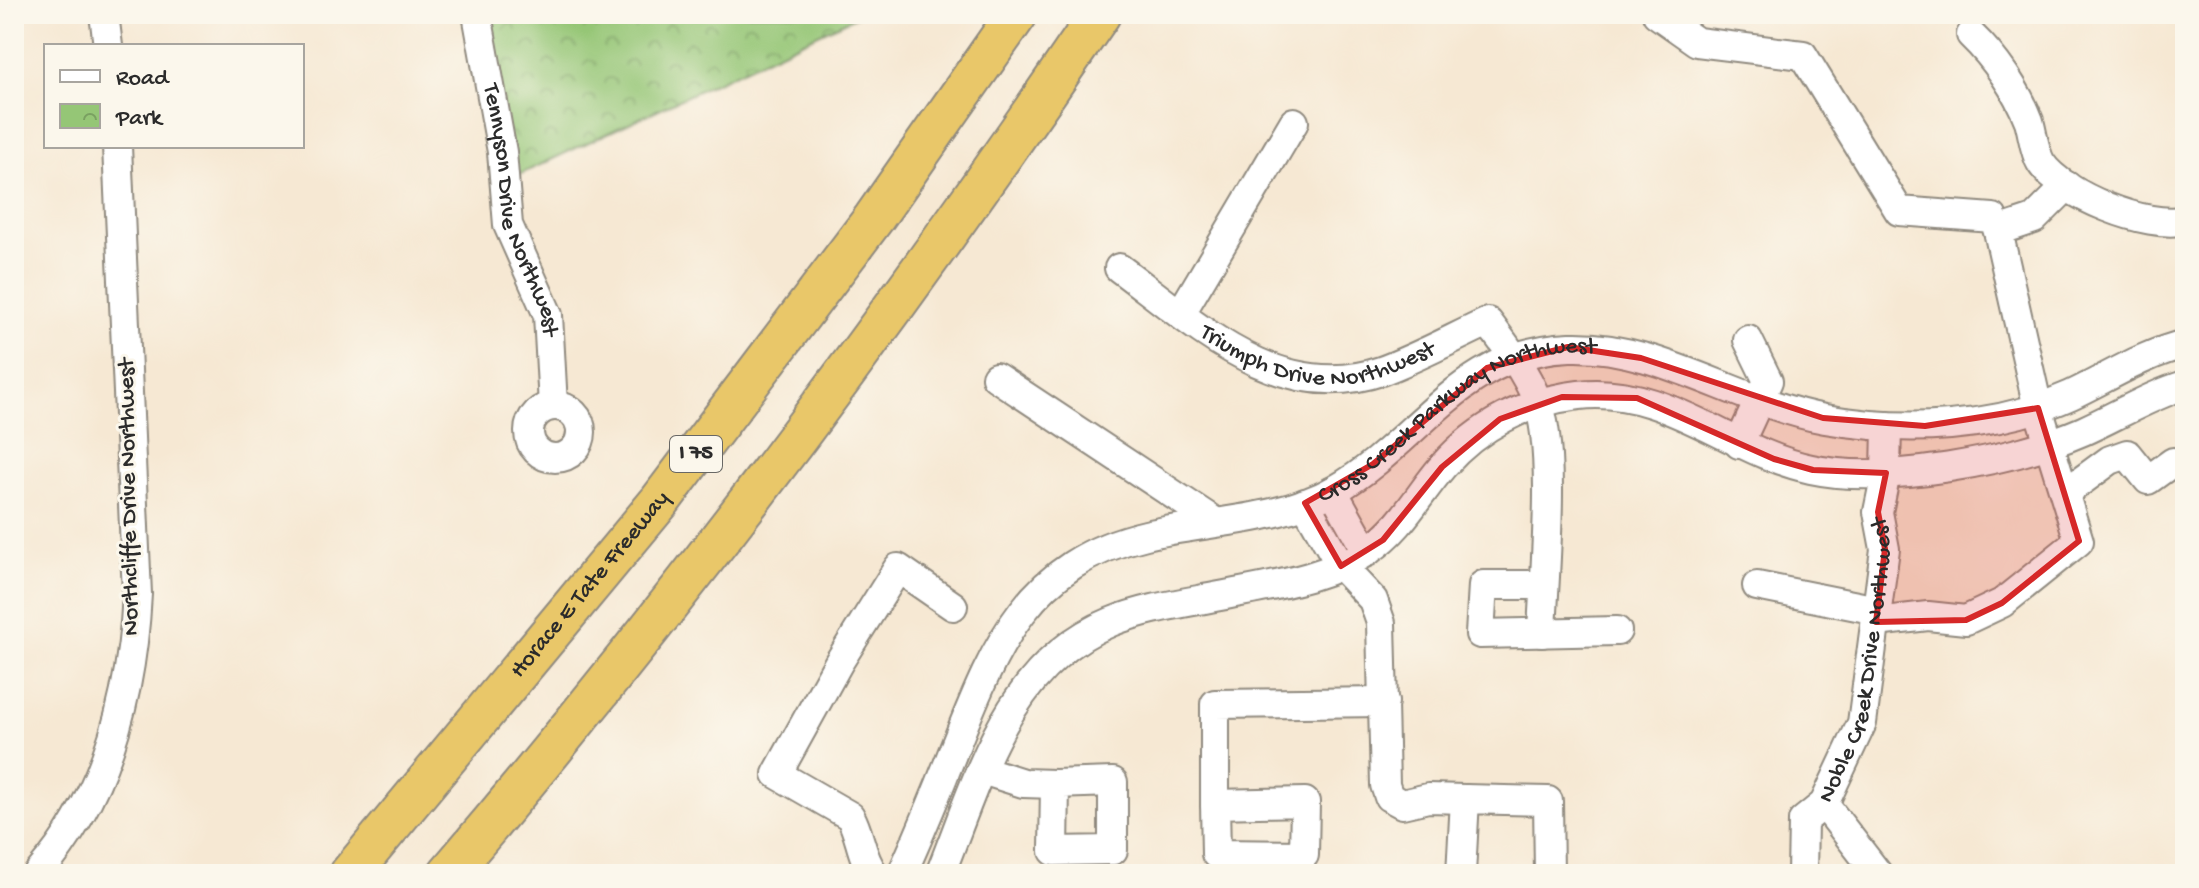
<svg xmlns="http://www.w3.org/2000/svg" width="2199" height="888" font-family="'Gochi Hand',sans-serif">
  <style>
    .park { fill: url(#park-crowns); stroke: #607850; stroke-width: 2 }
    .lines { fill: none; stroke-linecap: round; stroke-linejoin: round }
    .minor-casing { stroke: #908a7f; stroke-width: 32 }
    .highway-casing { stroke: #908a7f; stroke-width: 44 }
    .minor { stroke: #fff; stroke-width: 28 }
    .highway { stroke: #e9c769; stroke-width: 40 }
    .marked { fill: #d62828; fill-opacity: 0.2; stroke: #d62828; stroke-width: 6; stroke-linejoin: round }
    .labels { text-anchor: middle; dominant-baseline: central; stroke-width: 6; stroke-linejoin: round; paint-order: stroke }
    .shield { fill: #fbf7ec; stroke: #696865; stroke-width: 2 }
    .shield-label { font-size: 22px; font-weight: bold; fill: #2b2b2b }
    .street-label { font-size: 24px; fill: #2b2b2b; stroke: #fbf7ec }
  </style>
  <defs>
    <pattern id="park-crowns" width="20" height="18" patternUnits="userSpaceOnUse" patternTransform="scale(2)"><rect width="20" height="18" fill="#95c676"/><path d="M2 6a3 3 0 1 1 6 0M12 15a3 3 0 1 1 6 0" fill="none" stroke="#7aa161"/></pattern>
  </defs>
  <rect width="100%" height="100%" fill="#fbf7ec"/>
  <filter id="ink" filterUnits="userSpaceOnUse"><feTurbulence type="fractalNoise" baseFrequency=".0125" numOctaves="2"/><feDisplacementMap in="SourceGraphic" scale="16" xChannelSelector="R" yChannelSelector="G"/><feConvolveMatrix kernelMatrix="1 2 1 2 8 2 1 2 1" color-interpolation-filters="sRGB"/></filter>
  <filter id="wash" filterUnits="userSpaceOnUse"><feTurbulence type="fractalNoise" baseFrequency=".006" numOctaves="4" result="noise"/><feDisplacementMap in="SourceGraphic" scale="32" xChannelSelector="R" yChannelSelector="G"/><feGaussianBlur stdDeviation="1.8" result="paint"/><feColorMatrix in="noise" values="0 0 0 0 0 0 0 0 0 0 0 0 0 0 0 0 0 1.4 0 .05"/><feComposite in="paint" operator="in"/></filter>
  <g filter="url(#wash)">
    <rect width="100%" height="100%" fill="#f6e8d3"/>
    <!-- park -->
    <polygon class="park" points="463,14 861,14 506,181"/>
  </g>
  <g filter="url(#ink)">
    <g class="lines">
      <defs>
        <g id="minor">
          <polyline points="104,14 108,46"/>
          <path id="s1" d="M477 14 502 152 508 225 548 315 553 406"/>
          <polyline points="1657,14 1697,42 1803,55 1899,211 1993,218 1998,231 2038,408 2079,541 2002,603 1966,620 1928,616 1876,622"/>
          <path d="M1971 35C1995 58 2017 90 2029 121 2033 134 2034 151 2041 163 2062 195 2149 230 2185 220"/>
          <polyline points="1998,231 2034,219 2067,186"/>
          <path id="s2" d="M1119 268C1195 324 1278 406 1381 371 1417 358 1453 338 1488 322 1507 347 1525 371 1537 400 1557 448 1544 576 1542 633"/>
          <polyline points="1181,313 1294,122"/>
          <polyline points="996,377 1215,522"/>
          <circle cx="555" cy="432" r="26"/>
          <polyline points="1739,444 1768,381 1748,340"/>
          <polyline points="1333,491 1367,552"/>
          <polyline points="2065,493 2110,460 2127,454 2148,480 2173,462"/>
          <polyline points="1305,503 1341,566 1373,600 1381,623 1385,785 1389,797 1402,804 1428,798 1465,799"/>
          <polyline points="1544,585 1483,585 1480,634 1617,631"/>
          <polyline points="1757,586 1877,610"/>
          <polyline points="982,770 1023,783 1055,784"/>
          <polygon points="1113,782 1113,850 1054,851 1055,784"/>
          <polygon points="1305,802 1304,855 1216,854 1215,804"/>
          <polyline points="1215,804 1215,704 1384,702"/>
          <polyline points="1824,804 1878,874"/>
          <path d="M38 874C106 797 132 694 137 594L117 146"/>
          <path d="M874 874C860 856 861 835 850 816L777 774 839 662 898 568 953 606"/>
          <path id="s3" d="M902 874C921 831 939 788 956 744 996 644 1029 562 1146 535 1207 521 1280 521 1335 490 1420 441 1461 351 1570 347 1656 344 1741 404 1825 419 1906 433 1996 429 2071 395 2109 377 2144 354 2185 344"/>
          <path d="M940 874C978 780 1007 664 1111 622 1145 608 1184 603 1220 596 1270 586 1326 579 1369 550 1402 528 1418 495 1443 466 1478 426 1526 401 1579 395 1666 385 1730 452 1811 469 1884 485 2014 461 2083 431 2117 416 2149 396 2185 385"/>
          <polyline points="1461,874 1465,799 1548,801 1549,874"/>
          <path id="s4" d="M1802 874 1803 821 1824 804 1862 723 1885 549 1878 512 1886 473 1887 426"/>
        </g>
        <g id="highway">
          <path id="s5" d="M350 874 660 501 874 218 1017 14"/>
          <path d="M448 874C682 600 897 312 1100 14"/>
        </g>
      </defs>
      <!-- minor casing -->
      <use href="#minor" class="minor-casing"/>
      <!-- highway casing -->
      <use href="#highway" class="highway-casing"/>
      <!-- minor -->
      <use href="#minor" class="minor"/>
      <!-- highway -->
      <use href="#highway" class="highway"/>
    </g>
  </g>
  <!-- marked area -->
  <path class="marked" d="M1568 347 1641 358 1823 418 1925 426 2038 408 2079 541 2002 603 1966 620 1876 622 1885 549 1878 512 1886 473 1813 470 1774 459 1637 398 1562 397 1500 419 1442 467 1383 540 1341 566 1305 503 1373 464 1487 368Z"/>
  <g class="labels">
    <!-- shield labels -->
    <rect class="shield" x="670" y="436" width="52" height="36" rx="6"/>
    <g class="shield-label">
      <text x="696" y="454">I 75</text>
    </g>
    <!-- street labels -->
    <g class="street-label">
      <text stroke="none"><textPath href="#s1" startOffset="202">Tennyson Drive Northwest</textPath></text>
      <text stroke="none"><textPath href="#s2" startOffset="228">Triumph Drive Northwest</textPath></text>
      <text stroke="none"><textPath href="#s3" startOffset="778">Cross Creek Parkway Northwest</textPath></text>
      <text transform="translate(130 497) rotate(-91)">Northcliffe Drive Northwest</text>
      <text stroke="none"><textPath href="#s5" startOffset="376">Horace E Tate Freeway</textPath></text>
      <text stroke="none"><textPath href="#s4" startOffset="230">Noble Creek Drive Northwest</textPath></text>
    </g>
  </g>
  <!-- margin -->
  <rect width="2199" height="888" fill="none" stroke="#fbf7ec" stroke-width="48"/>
  <!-- legend -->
  <rect x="44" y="44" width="260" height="104" fill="#fbf7ec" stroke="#a8a59f" stroke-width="2"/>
  <rect x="60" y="70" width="40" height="12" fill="#ffffff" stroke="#a8a59f" stroke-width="2"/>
  <text x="116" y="84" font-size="24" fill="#2b2b2b">Road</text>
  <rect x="60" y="104" width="40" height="24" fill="url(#park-crowns)" stroke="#a8a59f" stroke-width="2"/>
  <text x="116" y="124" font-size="24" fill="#2b2b2b">Park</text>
</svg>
